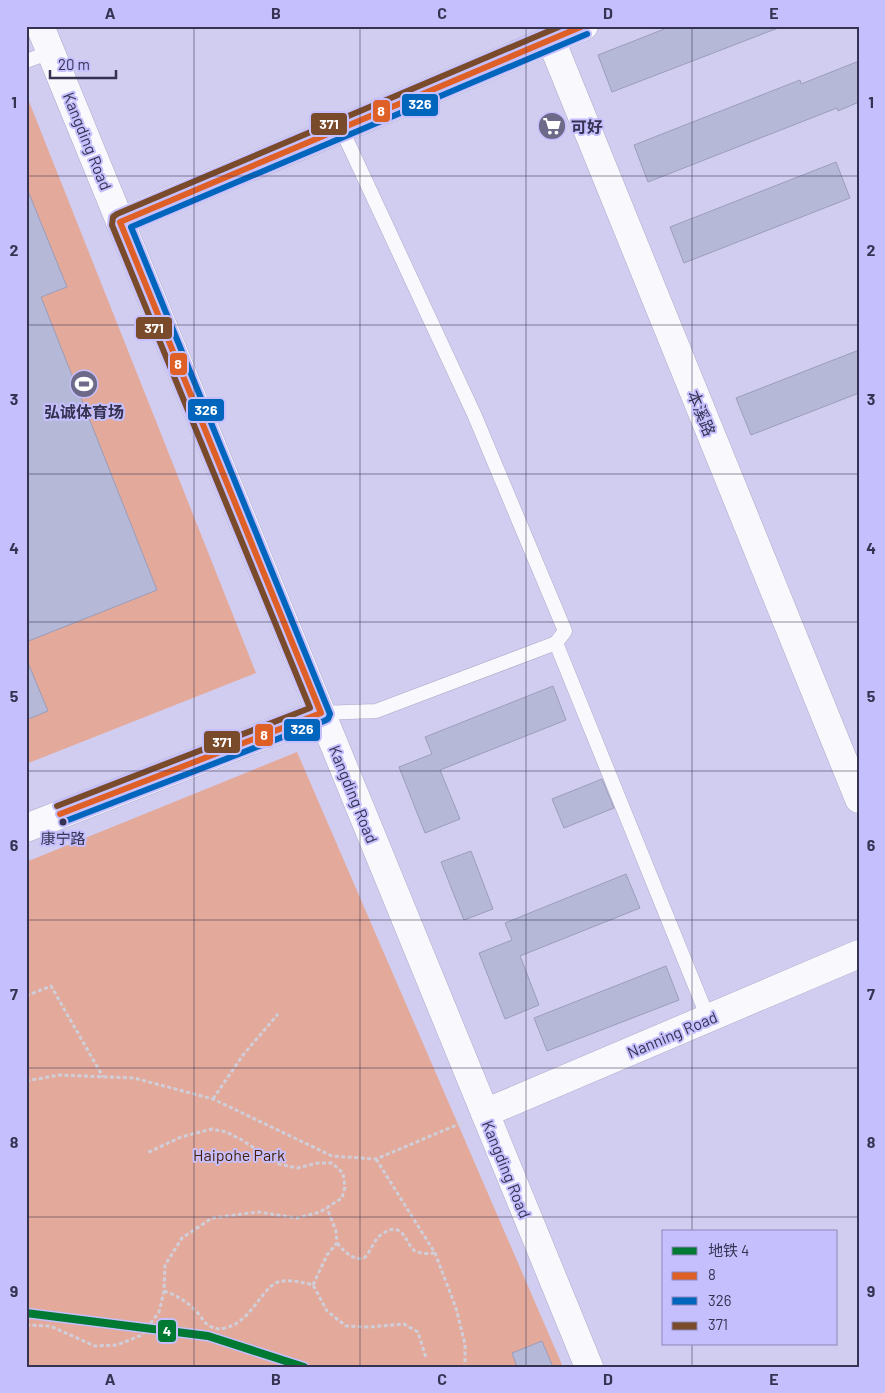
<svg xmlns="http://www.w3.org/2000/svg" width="885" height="1393" font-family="Barlow,'Noto Sans SC',sans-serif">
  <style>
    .green { fill: #e3a99a }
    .building { fill: #b5b8d7; stroke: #9b9dba }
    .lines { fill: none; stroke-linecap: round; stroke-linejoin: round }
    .service-casing { stroke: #afabca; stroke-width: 15 }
    .tertiary-casing { stroke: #afabca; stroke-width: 29 }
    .path { stroke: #cfced9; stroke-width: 3; stroke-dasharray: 4 2.5; stroke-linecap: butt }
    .service { stroke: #f8f8fd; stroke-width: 14 }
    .tertiary { stroke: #f8f8fd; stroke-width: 28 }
    .bus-1-casing { stroke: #c5bffe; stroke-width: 10 }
    .bus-2-casing { stroke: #c5bffe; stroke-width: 10 }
    .bus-3-casing { stroke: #c5bffe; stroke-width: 10 }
    .bus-1 { stroke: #df6027; stroke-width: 6 }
    .bus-2 { stroke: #0065bd; stroke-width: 6 }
    .bus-3 { stroke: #7a4b2a; stroke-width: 6 }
    .metro-1-casing { stroke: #c5bffe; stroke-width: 11 }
    .metro-1 { stroke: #007a33; stroke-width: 8 }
    .grid { fill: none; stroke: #363352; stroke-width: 1; stroke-opacity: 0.55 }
    .bus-dot { fill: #363352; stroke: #c5bffe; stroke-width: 2 }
    .labels { text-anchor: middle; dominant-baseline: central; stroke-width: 4; stroke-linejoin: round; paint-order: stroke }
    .bus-label { font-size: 15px; fill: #363352; stroke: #c5bffe }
    .poi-label { font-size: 16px; font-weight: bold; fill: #363352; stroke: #c5bffe; text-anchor: start }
    .street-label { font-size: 16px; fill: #363352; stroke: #c5bffe }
    .park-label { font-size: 16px; fill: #471e05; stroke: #c5bffe }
    .line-badge { stroke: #c5bffe; stroke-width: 2 }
    .badge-label { font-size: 14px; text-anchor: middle; font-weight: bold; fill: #fff }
    .neatline { fill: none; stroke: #363352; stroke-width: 2 }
    .grid-label { font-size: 16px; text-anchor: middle; font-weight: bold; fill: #363352 }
  </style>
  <rect width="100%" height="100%" fill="#d1cdf0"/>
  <!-- green -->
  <g class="green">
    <polygon points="26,94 256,673 26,764"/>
    <polygon points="297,752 563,1367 26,1367 26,862"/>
  </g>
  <!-- building -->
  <g class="building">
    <polygon points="672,26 777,26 778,28 612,92 598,55"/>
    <polygon points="859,61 859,102 838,111 837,108 648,182 634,145 800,80 801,84"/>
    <polygon points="836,162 850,198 684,263 670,227"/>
    <polygon points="26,186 67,287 41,297 157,590 26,642"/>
    <polygon points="859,350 859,393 751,435 736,398"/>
    <polygon points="26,658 48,711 26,720"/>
    <polygon points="553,686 566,720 440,770 460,819 425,833 399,767 432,754 425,737"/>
    <polygon points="602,779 614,808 564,828 552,799"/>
    <polygon points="471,851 493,909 464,920 441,862"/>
    <polygon points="626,874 640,908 520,956 539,1005 505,1019 479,953 512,940 505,923"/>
    <polygon points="666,966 679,1000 547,1051 534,1018"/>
    <polygon points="542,1341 553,1367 517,1367 512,1353"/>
  </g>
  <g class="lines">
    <defs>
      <g id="service">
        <polyline points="26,61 51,52"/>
        <polyline points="341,128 474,414 565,631 556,643"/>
        <polyline points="321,713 376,711 556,643 708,1018"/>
      </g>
      <g id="tertiary">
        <polyline points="40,26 589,1367"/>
        <polyline points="551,40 859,799"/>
        <polyline points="120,222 584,26"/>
        <polyline points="26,828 321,713"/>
        <polyline points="485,1113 859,954"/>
      </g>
    </defs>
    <!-- service casing -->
    <use href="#service" class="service-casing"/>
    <!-- tertiary casing -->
    <use href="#tertiary" class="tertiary-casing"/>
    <!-- path -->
    <g class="path">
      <polyline points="26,996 51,986 103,1077"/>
      <polyline points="26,1081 59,1075 134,1078 213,1099 332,1156 376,1159 464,1122"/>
      <polyline points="213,1099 243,1055 278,1014"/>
      <polyline points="376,1159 435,1253 456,1308 465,1344 465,1367"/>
      <path d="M337 1243C346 1253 350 1258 363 1259 372 1251 373 1240 382 1234 404 1219 405 1244 415 1251 421 1254 429 1254 435 1253"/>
      <polyline points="313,1285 327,1255 337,1243 336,1231 327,1208"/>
      <path d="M164 1291C175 1295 185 1300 194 1309 204 1318 203 1327 220 1329 223 1329 228 1327 231 1326 252 1318 264 1286 278 1282 290 1279 301 1282 313 1285L327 1311 346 1326 370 1327 404 1324 418 1332 426 1358"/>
      <polyline points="26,1325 50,1326 95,1346 117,1345 142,1335 159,1312 164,1291 165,1265 182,1238 212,1218 258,1212 297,1218 320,1212 342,1198 345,1187 343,1173 332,1163 318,1163 297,1168 279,1164 242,1140 226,1132 212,1129 181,1137 147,1153"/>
    </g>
    <!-- service -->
    <use href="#service" class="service"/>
    <!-- tertiary -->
    <use href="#tertiary" class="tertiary"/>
    <defs>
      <polyline id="bus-1" points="60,814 321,713 120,222 583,26"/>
      <polyline id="bus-2" points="63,822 324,721 328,719 330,714 131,227 587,34"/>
      <polyline id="bus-3" points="57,806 310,708 112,225 113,217 117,214 561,26"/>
    </defs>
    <!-- bus-1 casing -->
    <use href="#bus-1" class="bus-1-casing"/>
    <!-- bus-2 casing -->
    <use href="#bus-2" class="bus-2-casing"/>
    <!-- bus-3 casing -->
    <use href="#bus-3" class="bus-3-casing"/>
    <!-- bus-1 -->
    <use href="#bus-1" class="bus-1"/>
    <!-- bus-2 -->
    <use href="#bus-2" class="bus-2"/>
    <!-- bus-3 -->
    <use href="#bus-3" class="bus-3"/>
    <defs>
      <polyline id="metro-1" points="26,1313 208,1336 304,1367"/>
    </defs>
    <!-- metro-1 casing -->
    <use href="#metro-1" class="metro-1-casing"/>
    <!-- metro-1 -->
    <use href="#metro-1" class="metro-1"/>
  </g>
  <!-- grid -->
  <path class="grid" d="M194 26V1367M360 26V1367M526 26V1367M692 26V1232M26 176H859M26 325H859M26 474H859M26 622H859M26 771H859M26 920H859M26 1068H859M26 1217H859M692 1344V1367"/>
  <!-- icons -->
  <defs>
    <symbol id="supermarket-disc" viewBox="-11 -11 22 22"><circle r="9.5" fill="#6c6989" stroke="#c5bffe"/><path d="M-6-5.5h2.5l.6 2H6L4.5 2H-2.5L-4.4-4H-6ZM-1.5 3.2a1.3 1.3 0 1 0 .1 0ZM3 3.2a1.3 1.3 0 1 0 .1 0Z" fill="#fff"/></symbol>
    <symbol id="stadium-disc" viewBox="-11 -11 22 22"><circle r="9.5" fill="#6c6989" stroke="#c5bffe"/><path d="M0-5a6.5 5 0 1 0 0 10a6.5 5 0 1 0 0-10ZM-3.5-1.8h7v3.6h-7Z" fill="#fff"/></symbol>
  </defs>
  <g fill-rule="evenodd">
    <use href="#supermarket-disc" x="536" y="110" width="32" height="32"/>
    <use href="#stadium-disc" x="68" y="368" width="32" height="32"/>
  </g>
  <!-- markers -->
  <circle class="bus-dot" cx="63" cy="822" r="4.5"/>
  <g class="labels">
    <!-- bus labels -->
    <g class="bus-label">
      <text x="63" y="838">康宁路</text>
    </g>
    <!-- poi labels -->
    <g class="poi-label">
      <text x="571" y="126">可好</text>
      <text x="84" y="411" text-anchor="middle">弘诚体育场</text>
    </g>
    <!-- street labels -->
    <g class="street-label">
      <text transform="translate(88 141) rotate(68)">Kangding Road</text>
      <text transform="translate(702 413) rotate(68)">本溪路</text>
      <text transform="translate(354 794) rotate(68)">Kangding Road</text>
      <text transform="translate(672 1034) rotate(-23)">Nanning Road</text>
      <text transform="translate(507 1169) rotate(68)">Kangding Road</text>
    </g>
    <!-- park labels -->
    <g class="park-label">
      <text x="239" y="1154">Haipohe Park</text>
    </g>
  </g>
  <g class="line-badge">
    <rect x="401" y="93" width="38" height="24" rx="5" fill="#0065bd"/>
    <rect x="372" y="99" width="19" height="24" rx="5" fill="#df6027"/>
    <rect x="310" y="112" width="38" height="24" rx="5" fill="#7a4b2a"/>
    <rect x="135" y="316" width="38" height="24" rx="5" fill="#7a4b2a"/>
    <rect x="169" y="352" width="19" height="24" rx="5" fill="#df6027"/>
    <rect x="187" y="398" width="38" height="24" rx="5" fill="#0065bd"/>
    <rect x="283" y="718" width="38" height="24" rx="5" fill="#0065bd"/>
    <rect x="254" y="723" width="20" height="24" rx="5" fill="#df6027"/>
    <rect x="203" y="730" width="38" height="24" rx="5" fill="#7a4b2a"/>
    <rect x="157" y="1319" width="20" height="24" rx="5" fill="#007a33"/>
  </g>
  <g class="badge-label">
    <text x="420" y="109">326</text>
    <text x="381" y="116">8</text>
    <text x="329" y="129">371</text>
    <text x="154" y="333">371</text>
    <text x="178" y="369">8</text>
    <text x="206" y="415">326</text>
    <text x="302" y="734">326</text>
    <text x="264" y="740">8</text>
    <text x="222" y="747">371</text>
    <text x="167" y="1336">4</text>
  </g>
  <!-- border -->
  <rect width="885" height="1393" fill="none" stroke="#c5bffe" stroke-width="55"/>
  <!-- legend -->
  <rect x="662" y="1230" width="175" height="115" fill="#c5bffe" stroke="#8c87b9"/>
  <rect x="672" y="1247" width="25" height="8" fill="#007a33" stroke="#8c87b9"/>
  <text x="708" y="1256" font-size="15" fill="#363352">地铁 4</text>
  <rect x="672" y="1272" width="25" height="8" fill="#df6027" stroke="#8c87b9"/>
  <text x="708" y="1280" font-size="15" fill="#363352">8</text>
  <rect x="672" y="1297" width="25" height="8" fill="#0065bd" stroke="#8c87b9"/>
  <text x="708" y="1306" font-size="15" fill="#363352">326</text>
  <rect x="672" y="1322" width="25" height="8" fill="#7a4b2a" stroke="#8c87b9"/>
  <text x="708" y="1330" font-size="15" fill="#363352">371</text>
  <!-- scale -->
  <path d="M50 70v8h66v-8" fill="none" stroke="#363352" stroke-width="2.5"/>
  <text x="58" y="70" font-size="15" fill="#363352" stroke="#c5bffe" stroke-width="4" paint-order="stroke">20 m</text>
  <rect x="28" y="28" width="830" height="1338" class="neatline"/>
  <g class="grid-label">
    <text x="110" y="19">A</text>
    <text x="276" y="19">B</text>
    <text x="442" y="19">C</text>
    <text x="608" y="19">D</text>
    <text x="774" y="19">E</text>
    <text x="14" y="108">1</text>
    <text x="871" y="108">1</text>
    <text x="14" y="256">2</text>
    <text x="871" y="256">2</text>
    <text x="14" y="405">3</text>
    <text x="871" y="405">3</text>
    <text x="14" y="554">4</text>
    <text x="871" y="554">4</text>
    <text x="14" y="702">5</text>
    <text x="871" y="702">5</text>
    <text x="14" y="851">6</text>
    <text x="871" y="851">6</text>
    <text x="14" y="1000">7</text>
    <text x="871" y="1000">7</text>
    <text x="14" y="1148">8</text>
    <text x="871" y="1148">8</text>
    <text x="14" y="1297">9</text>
    <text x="871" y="1297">9</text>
    <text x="110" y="1385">A</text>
    <text x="276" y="1385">B</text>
    <text x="442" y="1385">C</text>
    <text x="608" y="1385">D</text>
    <text x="774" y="1385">E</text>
  </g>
</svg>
